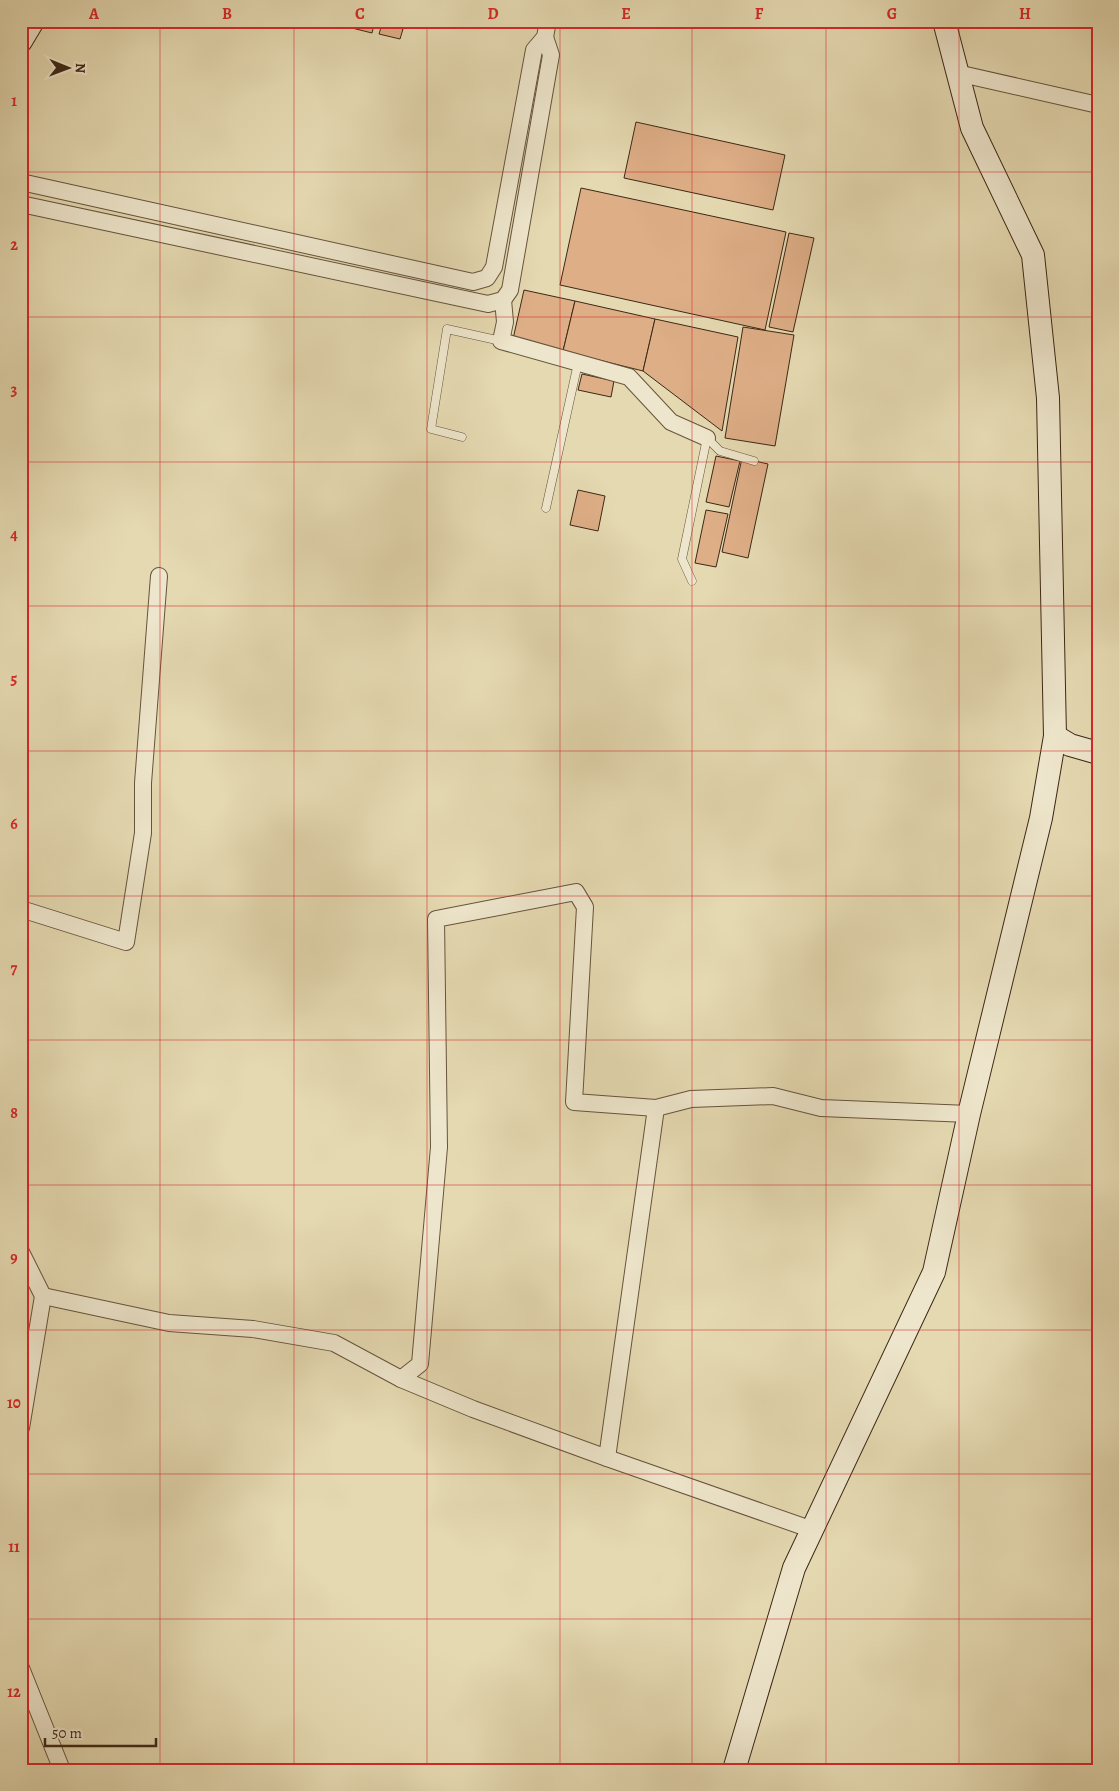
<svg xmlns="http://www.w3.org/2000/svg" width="1119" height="1791" font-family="Alegreya,serif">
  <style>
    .building { fill: #deae87; stroke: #3c2815 }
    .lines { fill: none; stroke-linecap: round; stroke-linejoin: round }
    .lane-casing { stroke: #66543c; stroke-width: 9 }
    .street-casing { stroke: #66543c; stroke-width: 18 }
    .secondary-casing { stroke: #3c2815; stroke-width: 24 }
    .lane { stroke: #eee6cc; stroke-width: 8 }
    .street { stroke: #eee6cc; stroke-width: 16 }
    .secondary { stroke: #eee6cc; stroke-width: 22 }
    .grid { fill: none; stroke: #d62828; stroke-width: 1; stroke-opacity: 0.55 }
    .neatline { fill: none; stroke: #d62828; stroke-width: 2 }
    .grid-label { font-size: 16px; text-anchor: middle; font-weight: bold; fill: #d62828 }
  </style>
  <rect width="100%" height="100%" fill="#e5d9b1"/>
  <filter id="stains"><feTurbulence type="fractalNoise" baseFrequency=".004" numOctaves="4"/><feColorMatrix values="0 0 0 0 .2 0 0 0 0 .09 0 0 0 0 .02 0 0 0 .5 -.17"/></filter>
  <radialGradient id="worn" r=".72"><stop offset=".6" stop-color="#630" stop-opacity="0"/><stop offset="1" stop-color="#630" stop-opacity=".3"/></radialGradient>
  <!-- building -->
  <g class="building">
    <polygon points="334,21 375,21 372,33 336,24 337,22"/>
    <polygon points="382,24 403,29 400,39 379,34"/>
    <polygon points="636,122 785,155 773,210 624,178"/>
    <polygon points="581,188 786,232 765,330 560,285"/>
    <polygon points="789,233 814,238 793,332 769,327"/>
    <polygon points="524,290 575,301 563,351 513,339"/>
    <polygon points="575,301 655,319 643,371 563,351"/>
    <polygon points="655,319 738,337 722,431 643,371"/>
    <polygon points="743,327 794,335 775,446 725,438"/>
    <polygon points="582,374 614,381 611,397 578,390"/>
    <polygon points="716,456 740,461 729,507 706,502"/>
    <polygon points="742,458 768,464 748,558 722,552"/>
    <polygon points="578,490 605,496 598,531 570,525"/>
    <polygon points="706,510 728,514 716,567 695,563"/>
  </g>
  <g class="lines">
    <defs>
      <g id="lane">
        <polyline points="462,437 431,429 447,329 501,341"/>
        <polyline points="707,438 720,451 754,461"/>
        <polyline points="546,508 578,363"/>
        <polyline points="692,581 682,559 707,438"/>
      </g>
      <g id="street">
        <polyline points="957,73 1098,105"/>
        <polyline points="21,182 473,282 487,278 494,267 534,50 545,37 548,21"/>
        <polyline points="21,204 488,304 503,300 510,290 551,55 545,37"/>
        <polyline points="503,300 505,322 501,341 629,377 671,422 707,438"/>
        <polyline points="21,909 126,942 143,833 143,783 159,576"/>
        <polyline points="21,1252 43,1296 21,1428"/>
        <polyline points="43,1296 169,1323 253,1329 334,1343 401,1379 473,1409 607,1458 813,1530"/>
        <polyline points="401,1379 420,1364 439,1147 436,919 576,892 585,907 574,1102 656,1108"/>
        <polyline points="607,1458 656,1108 691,1099 773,1096 821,1108 969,1114"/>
        <polyline points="21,1668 62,1770"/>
      </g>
      <g id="secondary">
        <polyline points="21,41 33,21"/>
        <polyline points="1055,736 1070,745 1098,753"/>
        <polyline points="734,1770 794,1568 934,1272 969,1114 1041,818 1055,736 1048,398 1033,255 972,128 944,21"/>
      </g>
    </defs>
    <!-- lane casing -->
    <use href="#lane" class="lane-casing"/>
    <!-- street casing -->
    <use href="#street" class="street-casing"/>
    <!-- secondary casing -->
    <use href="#secondary" class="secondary-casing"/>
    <!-- lane -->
    <use href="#lane" class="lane"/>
    <!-- street -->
    <use href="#street" class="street"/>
    <!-- secondary -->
    <use href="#secondary" class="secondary"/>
  </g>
  <!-- grid -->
  <path class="grid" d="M160 21V1770M294 21V1770M427 21V1770M560 21V1770M692 21V1770M826 21V1770M959 21V1770M21 172H1098M21 317H1098M21 462H1098M21 606H1098M21 751H1098M21 896H1098M21 1040H1098M21 1185H1098M21 1330H1098M21 1474H1098M21 1619H1098"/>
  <!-- margin -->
  <rect width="1119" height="1791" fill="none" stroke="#e5d9b1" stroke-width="55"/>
  <!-- north arrow -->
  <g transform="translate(68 68) rotate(91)" stroke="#eee6cc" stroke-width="4" paint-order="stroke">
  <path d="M0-4L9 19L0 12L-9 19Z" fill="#3c2815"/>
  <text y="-8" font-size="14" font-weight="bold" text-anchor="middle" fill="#3c2815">N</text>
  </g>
  <!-- scale -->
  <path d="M45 1738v8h111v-8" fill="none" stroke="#3c2815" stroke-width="2.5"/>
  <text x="52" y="1738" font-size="15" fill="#3c2815" stroke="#eee6cc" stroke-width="4" paint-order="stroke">50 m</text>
  <rect x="28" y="28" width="1064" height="1736" class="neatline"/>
  <g class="grid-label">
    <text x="94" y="19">A</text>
    <text x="227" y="19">B</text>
    <text x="360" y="19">C</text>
    <text x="493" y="19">D</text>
    <text x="626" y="19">E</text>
    <text x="759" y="19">F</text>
    <text x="892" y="19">G</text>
    <text x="1025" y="19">H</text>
    <text x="14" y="106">1</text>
    <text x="14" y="250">2</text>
    <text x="14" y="395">3</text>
    <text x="14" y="540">4</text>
    <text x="14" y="684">5</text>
    <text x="14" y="829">6</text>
    <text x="14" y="974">7</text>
    <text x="14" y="1118">8</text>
    <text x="14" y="1263">9</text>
    <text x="14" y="1408">10</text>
    <text x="14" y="1552">11</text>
    <text x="14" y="1697">12</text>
  </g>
  <rect width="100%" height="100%" filter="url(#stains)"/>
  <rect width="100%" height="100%" fill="url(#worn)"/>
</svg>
